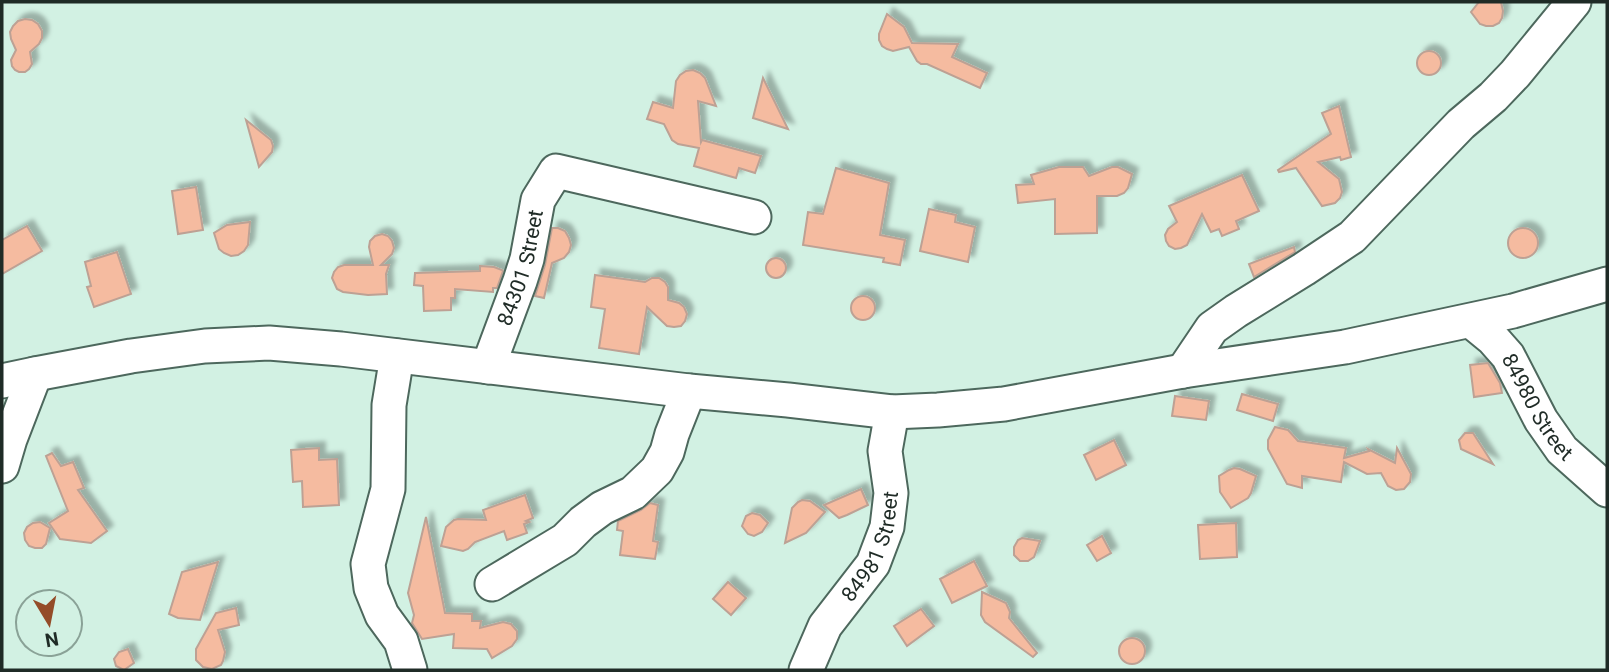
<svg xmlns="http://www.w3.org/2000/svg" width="1609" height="672" font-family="Roboto,sans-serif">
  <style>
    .building { fill: #f5bba0; stroke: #bda194; stroke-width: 2; filter: url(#shadow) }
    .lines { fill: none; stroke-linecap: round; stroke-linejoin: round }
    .minor-casing { stroke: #4d685d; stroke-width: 37 }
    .minor { stroke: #fff; stroke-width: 33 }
    .labels { text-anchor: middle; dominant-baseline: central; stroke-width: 6; stroke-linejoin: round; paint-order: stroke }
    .street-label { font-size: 21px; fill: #1f2b26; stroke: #d2f1e3 }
  </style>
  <defs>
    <filter id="shadow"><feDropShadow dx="6" dy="-6" stdDeviation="2" flood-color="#0004"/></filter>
  </defs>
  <rect width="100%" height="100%" fill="#d2f1e3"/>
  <!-- building -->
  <g class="building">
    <polygon points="1479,2 1501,2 1503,11 1502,18 1499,23 1493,26 1486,26 1480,24 1471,12"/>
    <polygon points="887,14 904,27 912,43 958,44 952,57 987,73 980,88 927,64 921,64 917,61 909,47 893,51 887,49 882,46 879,40 879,34"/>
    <polygon points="25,19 32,20 38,24 42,31 42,38 39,44 30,52 32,64 29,69 25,72 19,72 15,70 12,66 11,60 16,50 11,39 10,32 13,26 18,21"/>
    <circle cx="1429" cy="63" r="12"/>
    <polygon points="693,70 700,73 705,78 716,106 698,101 701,142 702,140 761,156 755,173 739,168 736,178 694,166 699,148 678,144 672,140 664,124 647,119 653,102 673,108 676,81 680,75 686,71"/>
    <polygon points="763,78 788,129 753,118"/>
    <polygon points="1339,106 1351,157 1341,160 1340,157 1318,162 1339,179 1342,192 1340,198 1335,203 1322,206 1296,168 1279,172 1278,170 1331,134 1322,113"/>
    <polygon points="246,120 271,140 273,146 272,152 259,167"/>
    <polygon points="1059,167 1083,167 1089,176 1112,167 1118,167 1132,174 1128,188 1124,193 1117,196 1097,196 1097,233 1055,234 1055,199 1018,203 1016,185 1034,184 1031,175"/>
    <polygon points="836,168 889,183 880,235 905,240 900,265 883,262 884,258 803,245 808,212 823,214"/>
    <polygon points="1242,175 1259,211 1236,221 1239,229 1222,236 1219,229 1211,232 1202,214 1187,245 1181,248 1175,249 1169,246 1166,241 1165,235 1168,229 1177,222 1169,206"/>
    <polygon points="196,187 203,230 178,234 172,191"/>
    <polygon points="929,209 956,215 955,222 975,227 968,262 920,251"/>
    <polygon points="250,222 248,245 244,251 238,255 231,256 224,253 219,249 214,233 227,225"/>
    <polygon points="27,226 42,251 2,274 2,240"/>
    <polygon points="552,228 558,228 565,231 569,238 571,245 569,252 564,258 552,263 544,298 535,296 545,265"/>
    <circle cx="1523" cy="243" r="15"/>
    <polygon points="382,234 388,236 392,241 394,248 392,254 381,265 389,265 386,274 387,294 368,295 343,292 337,289 332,278 334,272 338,267 344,265 373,265 369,247 370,241 375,236"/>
    <polygon points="1294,247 1295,252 1254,277 1249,264"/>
    <polygon points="117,252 131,294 94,307 87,287 91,286 85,262"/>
    <circle cx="776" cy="268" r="10"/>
    <polygon points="480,266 494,267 502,270 503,271 497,288 493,288 493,292 455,289 455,298 451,298 451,310 424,311 423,286 414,285 415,273 480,271"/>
    <polygon points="595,275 645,282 652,278 659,278 665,282 668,287 668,300 679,303 684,307 687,314 685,321 681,326 674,327 667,326 647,307 639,354 599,348 605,309 591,307"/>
    <circle cx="863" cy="308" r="12"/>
    <polygon points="1488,363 1500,383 1502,393 1474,397 1470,365"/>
    <polygon points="1242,394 1278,404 1273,421 1237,410"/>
    <polygon points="1175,396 1209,401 1206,420 1172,416"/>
    <polygon points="1275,427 1288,430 1298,441 1346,448 1344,458 1369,451 1368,449 1395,463 1397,448 1411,474 1410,482 1404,489 1396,490 1388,486 1381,473 1367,474 1344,462 1341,482 1302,476 1302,488 1287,484 1268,449 1268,440"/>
    <polygon points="1465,433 1473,433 1493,464 1461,449 1459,440"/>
    <polygon points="1114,440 1126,465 1096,480 1084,455"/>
    <polygon points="319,448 319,460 337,459 339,505 303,507 302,481 293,482 291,450"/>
    <polygon points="52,453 61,466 73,462 84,488 78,490 107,531 91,543 60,539 49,523 68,511 46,456"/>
    <polygon points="1234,468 1240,469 1256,476 1251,493 1248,498 1231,508 1220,492 1219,476 1229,470"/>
    <polygon points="861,489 868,505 847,515 839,518 824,505"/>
    <polygon points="525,495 533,518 526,521 529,522 524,524 527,533 507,540 504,531 475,542 468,549 463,551 441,546 446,527 454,520 458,519 486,520 483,510"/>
    <polygon points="802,500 810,501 825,512 806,533 785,543 792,508 798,502"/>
    <polygon points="650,503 658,505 653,541 658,542 655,559 620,555 623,531 617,530 618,521 641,510"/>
    <polygon points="752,513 760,515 768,523 762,532 754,536 748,534 742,526 746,516"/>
    <polygon points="426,517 445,613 472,614 472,621 481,621 480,628 503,622 511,624 517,631 517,639 512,646 492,658 487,649 453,648 454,634 422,639 412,623 414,615 408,593"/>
    <polygon points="40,522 50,528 46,544 42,548 35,548 29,546 25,540 24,533 27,527 33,523"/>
    <polygon points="1236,523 1237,557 1200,559 1198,525"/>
    <polygon points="1102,536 1111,553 1097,561 1087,545"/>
    <polygon points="1022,538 1040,541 1034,557 1028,561 1020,561 1014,555 1014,547 1018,540"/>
    <polygon points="974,561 987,586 952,603 940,579"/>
    <polygon points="218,562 200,620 178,618 169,614 182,572"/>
    <polygon points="728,582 746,598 731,615 713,599"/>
    <polygon points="982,592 1006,603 1010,612 1009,618 1037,653 1033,657 985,622 981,615"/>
    <polygon points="236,608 239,625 218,630 225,652 223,661 221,665 212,669 203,667 196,660 196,649 216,613"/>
    <polygon points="921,609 934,626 907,646 894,626"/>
    <circle cx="1132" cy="651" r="13"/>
    <polygon points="128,649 134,663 124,670 116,666 114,659 119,652"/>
  </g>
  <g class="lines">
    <defs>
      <g id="minor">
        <path id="s1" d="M1471 321 1493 339 1508 356 1541 420 1562 450 1607 490"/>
        <polyline points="397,356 389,405 388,489 368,564 371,588 382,615 401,641 410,670"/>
        <path id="s2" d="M488 367 520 281 527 259 538 200 556 171 754 217"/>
        <polyline points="1183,371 1212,328 1236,311 1304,269 1352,237 1461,124 1493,97 1515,74 1574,2"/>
        <polyline points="2,381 35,374 131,356 205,346 269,343 341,349 689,391 788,400 892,412 938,410 1004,404 1183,371 1345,347 1513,311 1607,284"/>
        <polyline points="2,466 10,439 35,374"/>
        <polyline points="492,584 565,540 583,522 602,508 633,493 657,470 667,452 672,434 689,391"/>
        <path id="s3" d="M806 670 825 626 873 564 887 527 891 493 885 451 892 412"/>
      </g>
    </defs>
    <!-- minor casing -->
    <use href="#minor" class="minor-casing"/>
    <!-- minor -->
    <use href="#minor" class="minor"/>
  </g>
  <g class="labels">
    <!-- street labels -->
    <g class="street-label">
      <text stroke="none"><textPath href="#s2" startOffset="105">84301 Street</textPath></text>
      <text stroke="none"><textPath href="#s1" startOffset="110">84980 Street</textPath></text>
      <text stroke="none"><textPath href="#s3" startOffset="142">84981 Street</textPath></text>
    </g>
  </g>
  <!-- border -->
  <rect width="1609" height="672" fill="none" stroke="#1f2b26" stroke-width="7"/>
  <!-- north arrow -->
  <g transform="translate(49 623) rotate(170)"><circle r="33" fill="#d2f1e3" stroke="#8aa297" stroke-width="2"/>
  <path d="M0-5L12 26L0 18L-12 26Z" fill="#944c28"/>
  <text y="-10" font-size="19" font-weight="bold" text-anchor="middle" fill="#1f2b26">N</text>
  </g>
</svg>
